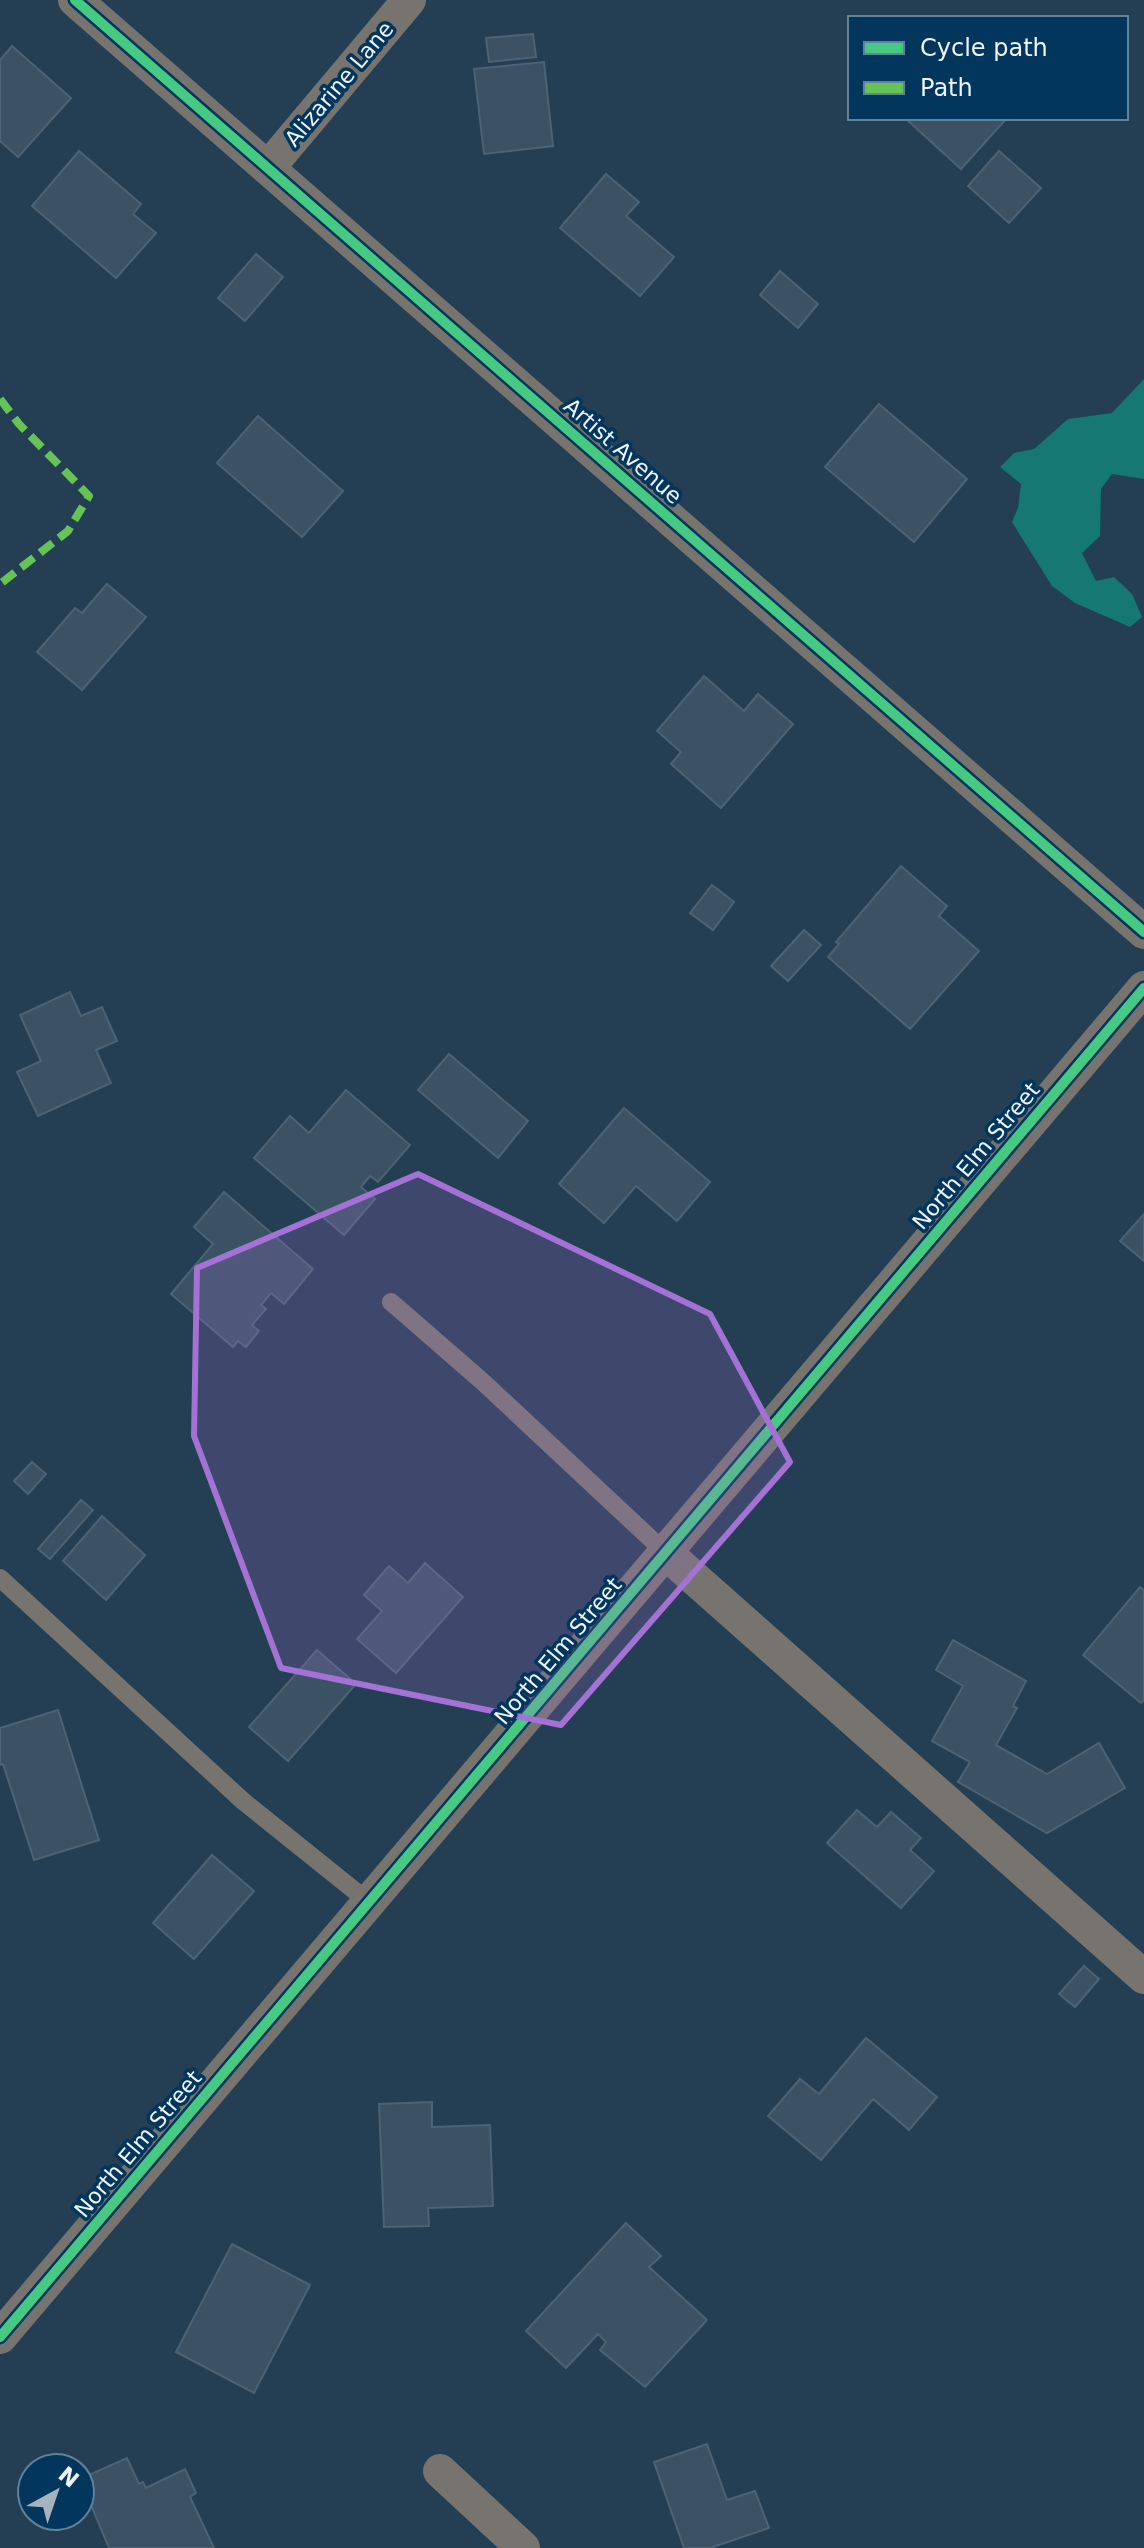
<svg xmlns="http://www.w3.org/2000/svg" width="1144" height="2548" font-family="'DejaVu Sans',sans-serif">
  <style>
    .water { fill: #157873 }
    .building { fill: #3a5264; stroke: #4c6375; stroke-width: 2 }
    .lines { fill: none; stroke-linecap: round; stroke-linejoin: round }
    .service { stroke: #777470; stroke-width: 18 }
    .minor { stroke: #777470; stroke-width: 34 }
    .quiet { stroke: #66c356; stroke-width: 8; stroke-dasharray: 16 8; stroke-linecap: butt }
    .cycleway-casing { stroke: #02365c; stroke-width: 15 }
    .cycleway { stroke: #46c982; stroke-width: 10 }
    .marked { fill: #a372d4; fill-opacity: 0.2; stroke: #a372d4; stroke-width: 6; stroke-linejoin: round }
    .labels { text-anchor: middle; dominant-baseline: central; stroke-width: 7; stroke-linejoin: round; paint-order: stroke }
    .street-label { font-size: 22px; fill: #eef4fa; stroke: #02365c }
  </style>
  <rect width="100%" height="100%" fill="#243e53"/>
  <!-- water -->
  <polygon class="water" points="1144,379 1144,479 1112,474 1101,489 1100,536 1082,553 1096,581 1114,577 1132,594 1142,617 1130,627 1075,603 1052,586 1012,522 1018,508 1021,484 1000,467 1014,453 1034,449 1068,419 1112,413"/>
  <!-- building -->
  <g class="building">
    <polygon points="533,34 536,57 489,62 486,38"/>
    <polygon points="12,46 71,98 18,157 0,141 0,60"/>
    <polygon points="544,62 553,146 484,154 474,69"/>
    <polygon points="905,118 1007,118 961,169"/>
    <polygon points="79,151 141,204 133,214 156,233 116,278 32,206"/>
    <polygon points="999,151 1041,188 1009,223 968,186"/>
    <polygon points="606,174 639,202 626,216 674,257 640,296 560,228"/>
    <polygon points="256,254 283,277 245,321 218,298"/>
    <polygon points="780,271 818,304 798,328 760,295"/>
    <polygon points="879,404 967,479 914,542 825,467"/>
    <polygon points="258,416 343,491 302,537 217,463"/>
    <polygon points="107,584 146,617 82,690 37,652 75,608 82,613"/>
    <polygon points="704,676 744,711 758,694 793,724 721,808 671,764 681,752 657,731"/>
    <polygon points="901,866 947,906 939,916 979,951 910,1029 828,957 839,944 836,942"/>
    <polygon points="712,885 734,902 713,930 690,913"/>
    <polygon points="804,930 821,945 788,981 771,966"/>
    <polygon points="70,992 81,1016 102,1007 117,1041 96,1050 111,1083 38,1116 17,1072 41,1061 20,1015"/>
    <polygon points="449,1054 528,1121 498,1158 418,1090"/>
    <polygon points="346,1090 410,1145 378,1182 370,1176 361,1187 375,1199 344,1235 254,1158 290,1116 309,1133"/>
    <polygon points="624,1108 710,1182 677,1221 636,1186 604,1223 559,1184"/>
    <polygon points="224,1192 313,1269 284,1304 271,1293 261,1305 266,1309 252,1325 259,1331 246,1347 238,1341 233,1347 171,1294 213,1244 194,1227"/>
    <polygon points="1144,1214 1144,1261 1120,1241"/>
    <polygon points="32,1462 46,1474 28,1494 14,1481"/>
    <polygon points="81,1500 93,1510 50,1559 38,1549"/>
    <polygon points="102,1516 145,1555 106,1600 63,1561"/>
    <polygon points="425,1563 463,1597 396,1673 357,1639 382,1611 364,1595 389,1566 408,1583"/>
    <polygon points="1140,1587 1144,1590 1144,1700 1141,1703 1083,1655"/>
    <polygon points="953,1640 1026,1681 1013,1706 1017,1708 996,1745 1047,1774 1099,1743 1125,1788 1047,1833 958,1782 970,1762 932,1741 963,1686 936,1670"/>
    <polygon points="317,1650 356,1684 288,1761 249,1727"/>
    <polygon points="58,1710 99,1840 34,1860 3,1764 0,1765 0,1728"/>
    <polygon points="857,1810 877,1827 891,1812 921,1838 910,1850 934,1871 901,1908 827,1843"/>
    <polygon points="212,1855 254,1891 194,1959 153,1923"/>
    <polygon points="1084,1966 1099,1979 1075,2007 1059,1994"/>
    <polygon points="866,2038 937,2097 909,2130 873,2099 821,2160 768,2116 800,2079 819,2094"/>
    <polygon points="432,2102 432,2127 490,2125 493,2206 428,2208 429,2226 384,2227 379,2104"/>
    <polygon points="626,2223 661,2256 649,2267 707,2320 645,2387 600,2350 606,2342 598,2334 566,2368 526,2331"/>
    <polygon points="232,2244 310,2285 254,2393 176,2352"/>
    <polygon points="707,2444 727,2500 755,2491 769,2528 710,2548 684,2548 654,2462"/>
    <polygon points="127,2458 139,2484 143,2482 146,2488 185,2469 196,2493 190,2497 214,2548 109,2548 80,2479"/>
  </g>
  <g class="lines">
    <!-- service -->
    <g class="service">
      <polyline points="391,1302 483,1382 667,1554"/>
      <polyline points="0,1578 243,1801 370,1903"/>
    </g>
    <!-- minor -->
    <g class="minor">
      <polyline points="75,0 1144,932"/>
      <polyline points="268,168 409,0"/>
      <polyline points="667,1554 1144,1977"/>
      <polyline points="0,2337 1144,988"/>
      <polyline points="440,2471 523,2548"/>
    </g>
    <!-- quiet -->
    <polyline class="quiet" points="0,399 19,424 89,496 68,531 0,584"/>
    <defs>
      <g id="cycleway">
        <polyline points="75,0 1144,932"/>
        <polyline points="0,2337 1144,988"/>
      </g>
    </defs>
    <!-- cycleway casing -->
    <use href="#cycleway" class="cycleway-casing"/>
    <!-- cycleway -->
    <use href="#cycleway" class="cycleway"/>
  </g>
  <!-- marked area -->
  <path class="marked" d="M418 1174 710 1314 790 1462 561 1725 281 1668 194 1436 197 1268Z"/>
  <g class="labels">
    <!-- street labels -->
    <g class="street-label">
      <text transform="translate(339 84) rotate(-50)">Alizarine Lane</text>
      <text transform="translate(623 451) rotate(41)">Artist Avenue</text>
      <text transform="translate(976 1156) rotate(-50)">North Elm Street</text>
      <text transform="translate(558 1651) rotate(-50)">North Elm Street</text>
      <text transform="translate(138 2144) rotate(-50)">North Elm Street</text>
    </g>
  </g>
  <!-- legend -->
  <rect x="848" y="16" width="280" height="104" fill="#02365c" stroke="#60829b" stroke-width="2"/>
  <rect x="864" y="42" width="40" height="12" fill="#46c982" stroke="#60829b" stroke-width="2"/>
  <text x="920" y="56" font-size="24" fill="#eef4fa">Cycle path</text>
  <rect x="864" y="82" width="40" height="12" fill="#66c356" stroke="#60829b" stroke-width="2"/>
  <text x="920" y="96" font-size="24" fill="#eef4fa">Path</text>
  <!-- north arrow -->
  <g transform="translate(56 2492) rotate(40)"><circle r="38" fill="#02365c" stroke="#60829b" stroke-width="2"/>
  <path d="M0-6L14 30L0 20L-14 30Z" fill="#a7b4c0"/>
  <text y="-12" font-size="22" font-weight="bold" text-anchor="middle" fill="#eef4fa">N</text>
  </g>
</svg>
